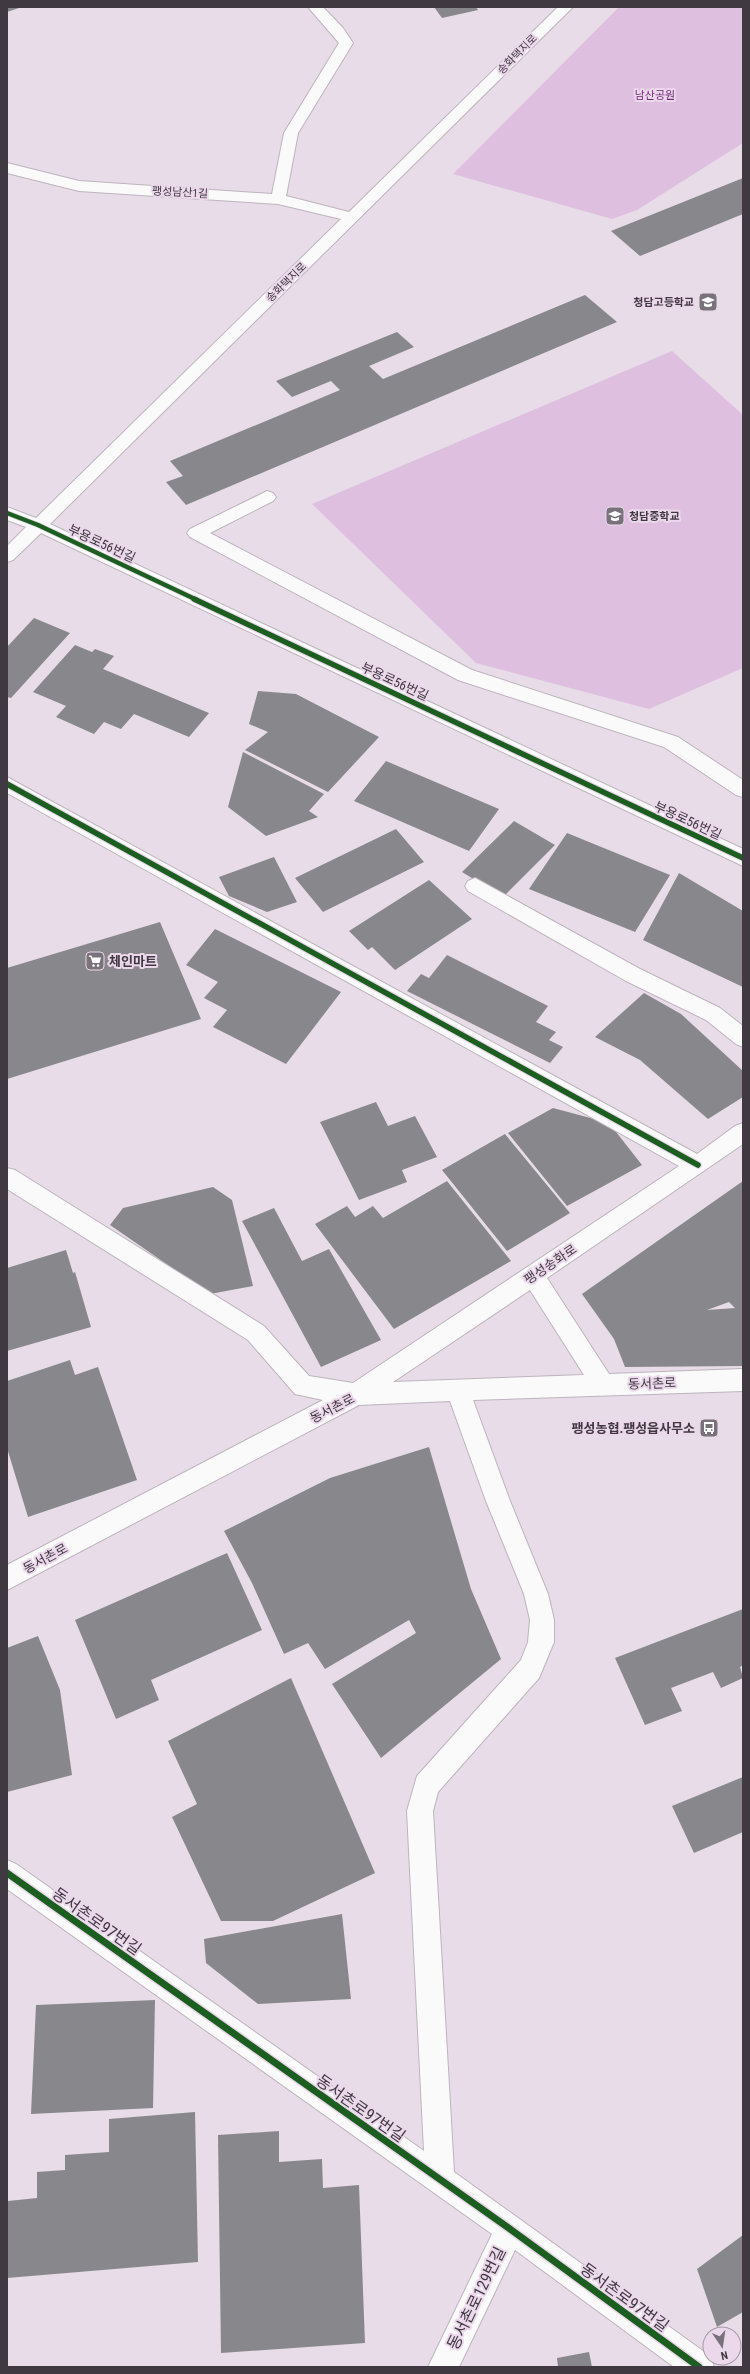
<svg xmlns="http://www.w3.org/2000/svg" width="750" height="2374" font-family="'Roboto Condensed','Noto Sans KR',sans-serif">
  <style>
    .green { fill: #dfbfe0 }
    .building { fill: #88888c; fill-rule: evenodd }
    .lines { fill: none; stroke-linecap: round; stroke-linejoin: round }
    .minor-casing { stroke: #bdb4bd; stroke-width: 2 }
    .minor { fill: #fbfafb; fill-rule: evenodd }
    .cycleway-far2-casing { stroke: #ebd8eb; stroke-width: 6 }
    .cycleway-far1-casing { stroke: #ebd8eb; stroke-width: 8 }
    .cycleway-casing { stroke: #ebd8eb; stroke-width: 10 }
    .cycleway-far2 { stroke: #1b5e20; stroke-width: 4.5 }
    .cycleway-far1 { stroke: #1b5e20; stroke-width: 5.5 }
    .cycleway { stroke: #1b5e20; stroke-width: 7 }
    .labels { text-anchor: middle; stroke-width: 4; stroke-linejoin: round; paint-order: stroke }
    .far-street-label { font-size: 11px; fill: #403941; stroke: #ebd8eb }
    .far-park-label { font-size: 11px; fill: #74297a; stroke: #ebd8eb }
    .far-poi-label { font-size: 11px; font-weight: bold; fill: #403941; stroke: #ebd8eb; text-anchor: end }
    .street-label { font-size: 13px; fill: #403941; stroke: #ebd8eb }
    .poi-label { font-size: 13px; font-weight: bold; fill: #403941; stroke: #ebd8eb; text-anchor: start }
    .near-street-label { font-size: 16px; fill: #403941; stroke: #ebd8eb }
  </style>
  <rect width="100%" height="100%" fill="#e7dce7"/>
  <!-- green -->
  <path class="green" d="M619 7H743V143L637 210 612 219 453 174Z
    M672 351 743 415V668L649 709 476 663 312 504Z"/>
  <!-- building -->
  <path class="building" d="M7 7H22L7 12Z
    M434 7H476L478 10 442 18Z
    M743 178V214L640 256 611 231Z
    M585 295 617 322 186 505 166 482 183 476 170 461 340 390 331 381 292 397 276 381 397 332 414 347 369 366 383 379Z
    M34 618 70 633 11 698 7 697V647Z
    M75 645 92 652 95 649 114 656 103 669 209 713 189 737 134 714 121 729 104 722 94 734 56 717 66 706 33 692Z
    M258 691 296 694 379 737 328 792 245 750 268 732 249 724Z
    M243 752 324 794 309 811 318 817 266 836 228 807Z
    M386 761 499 809 469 851 354 801Z
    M514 821 555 845 503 897 462 872Z
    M396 829 424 862 323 912 295 878Z
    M567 833 670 875 635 932 529 889Z
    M274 857 297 902 267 912 229 896 219 877Z
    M679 873 743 911V987L643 940Z
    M429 880 472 919 395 970 372 947 368 950 349 931Z
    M160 922 201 1019 7 1079V968Z
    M215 929 341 992 286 1064 213 1027 227 1010 204 998 218 982 186 965Z
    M447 955 548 1006 536 1022 556 1032 549 1040 563 1047 550 1063 407 991 421 974 429 978Z
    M644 993 681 1014 743 1071V1097L708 1119 640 1060 595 1037Z
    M376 1102 388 1126 415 1116 437 1157 402 1170 407 1182 359 1200 320 1122Z
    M553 1108 609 1123 642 1165 567 1206 508 1133Z
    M505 1134 570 1213 507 1251 442 1170Z
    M447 1181 511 1261 394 1329 315 1224 347 1206 355 1217 373 1206 383 1218Z
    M743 1181V1366L625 1367 614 1339 582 1294ZM729 1302 735 1308 707 1310Z
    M213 1187 232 1200 253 1286 210 1294 110 1225 123 1208Z
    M274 1208 302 1261 329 1249 381 1340 321 1367 242 1221Z
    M66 1250 73 1273 75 1272 91 1327 7 1351V1268Z
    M70 1360 75 1375 98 1367 137 1480 28 1517 7 1448V1381Z
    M429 1447 471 1589 501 1659 381 1758 332 1684 416 1633 409 1620 325 1669 308 1643 284 1654 252 1583 224 1531 330 1478Z
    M227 1553 262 1630 151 1680 159 1700 116 1719 75 1620Z
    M743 1609V1665L740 1667 743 1678 721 1688 713 1672 671 1688 682 1711 645 1725 615 1658Z
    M38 1636 60 1690 72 1775 7 1792V1648Z
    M291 1678 375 1873 273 1921H221L172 1817 197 1804 168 1741Z
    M743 1777V1832L694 1853 672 1806Z
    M342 1914 351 1999 258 2004 206 1963 204 1939Z
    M155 2000 153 2108 31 2114 36 2005Z
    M195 2112 198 2262 7 2278 8 2201 37 2198V2172L65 2170V2155L109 2152V2119Z
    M279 2131V2162L322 2159 323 2188 359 2185 365 2343 221 2353 218 2135Z
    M743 2235V2312L717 2327 697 2269Z
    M589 2352 592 2367H558L557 2358Z"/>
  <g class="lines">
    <!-- minor casing -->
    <g class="minor-casing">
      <path id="minor" d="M308 7H323L343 28 353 43 298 133 286 196 349 212 558 7H573L50 524 743 849V866L41 533 13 560 7 562V546L26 527 7 520V507L36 518 341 219 278 204 79 191 7 173V163L79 181 272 194 284 133 339 43Z
        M267 491 273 493 276 497 273 501 210 533 472 670 678 737 743 780V797L736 795 664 747 458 680 190 537 187 533 190 529Z
        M7 777 697 1154 735 1126 743 1123V1144L547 1278 609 1374 743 1369V1391L473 1400 510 1501 548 1594 554 1620V1642L539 1678 438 1792 433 1811 454 2172 710 2356 714 2367H674L515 2250 459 2367H428L492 2234 7 1889V1860L16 1864 424 2151 407 1811 417 1776 521 1660 528 1642 530 1620 524 1594 486 1501 450 1401 359 1405 7 1590V1565L323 1400 295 1394 248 1340 7 1189V1168L15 1170 264 1326 309 1376 353 1383 679 1166 7 793ZM530 1290 584 1375 393 1382Z
        M475 878 640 969 720 1008 743 1026V1047L736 1044 706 1020 626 981 468 891 465 886 468 881Z"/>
    </g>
    <!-- minor -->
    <use href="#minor" class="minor"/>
    <!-- cycleway-far2 casing -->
    <g class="cycleway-far2-casing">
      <path id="cycleway-far2" d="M7 513 38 525 197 600"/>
    </g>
    <!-- cycleway-far1 casing -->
    <g class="cycleway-far1-casing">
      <path id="cycleway-far1" d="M194 599 743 858
        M7 784 698 1165"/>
    </g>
    <!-- cycleway casing -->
    <g class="cycleway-casing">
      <path id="cycleway" d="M7 1873 510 2229 699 2367"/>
    </g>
    <!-- cycleway-far2 -->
    <use href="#cycleway-far2" class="cycleway-far2"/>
    <!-- cycleway-far1 -->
    <use href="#cycleway-far1" class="cycleway-far1"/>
    <!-- cycleway -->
    <use href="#cycleway" class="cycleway"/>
  </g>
  <!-- icons -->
  <defs>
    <g id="school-square" transform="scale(1)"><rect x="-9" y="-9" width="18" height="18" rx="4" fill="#7a727b" stroke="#ebd8eb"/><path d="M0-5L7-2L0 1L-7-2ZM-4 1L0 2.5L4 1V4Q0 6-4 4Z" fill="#fff"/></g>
    <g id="supermarket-square" transform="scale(1)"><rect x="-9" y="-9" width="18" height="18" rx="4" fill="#7a727b" stroke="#ebd8eb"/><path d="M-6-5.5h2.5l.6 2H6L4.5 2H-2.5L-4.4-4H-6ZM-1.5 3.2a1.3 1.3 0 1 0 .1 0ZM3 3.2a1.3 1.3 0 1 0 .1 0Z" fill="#fff"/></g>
    <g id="bus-square" transform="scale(1)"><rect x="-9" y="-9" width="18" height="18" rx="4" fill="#7a727b" stroke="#ebd8eb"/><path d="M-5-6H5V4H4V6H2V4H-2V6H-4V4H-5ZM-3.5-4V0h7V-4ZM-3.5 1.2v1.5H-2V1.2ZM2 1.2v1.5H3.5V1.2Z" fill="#fff"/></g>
  </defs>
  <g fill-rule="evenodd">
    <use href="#school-square" x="708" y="302"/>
    <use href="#school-square" x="615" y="516"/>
    <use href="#supermarket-square" x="95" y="961"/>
    <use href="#bus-square" x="709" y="1428"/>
  </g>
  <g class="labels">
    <!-- far-street labels -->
    <g class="far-street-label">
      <text transform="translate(517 54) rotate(-45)" y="4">송화택지로</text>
      <text transform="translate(180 192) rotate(3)" y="4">팽성남산1길</text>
      <text transform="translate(286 282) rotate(-44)" y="4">송화택지로</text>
    </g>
    <!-- far-park labels -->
    <g class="far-park-label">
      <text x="655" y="99">남산공원</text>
    </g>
    <!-- far-poi labels -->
    <g class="far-poi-label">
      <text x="694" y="306">청담고등학교</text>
      <text x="629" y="520" text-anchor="start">청담중학교</text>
    </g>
    <!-- street labels -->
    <g class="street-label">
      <text transform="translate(102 543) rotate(25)" y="5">부용로56번길</text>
      <text transform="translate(395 681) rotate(25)" y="5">부용로56번길</text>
      <text transform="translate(688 820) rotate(25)" y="5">부용로56번길</text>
      <text transform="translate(550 1264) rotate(-34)" y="5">팽성송화로</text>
      <text transform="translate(652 1383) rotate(-2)" y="5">동서촌로</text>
      <text transform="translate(332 1408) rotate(-27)" y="5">동서촌로</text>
      <text transform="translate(45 1558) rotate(-28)" y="5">동서촌로</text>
    </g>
    <!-- poi labels -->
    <g class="poi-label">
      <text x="109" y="966">체인마트</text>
      <text x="695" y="1433" text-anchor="end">팽성농협.팽성읍사무소</text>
    </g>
    <!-- near-street labels -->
    <g class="near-street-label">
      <text transform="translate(97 1921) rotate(35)" y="6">동서촌로97번길</text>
      <text transform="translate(361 2108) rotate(35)" y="6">동서촌로97번길</text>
      <text transform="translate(625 2297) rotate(36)" y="6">동서촌로97번길</text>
      <text transform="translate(476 2298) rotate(-64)" y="6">동서촌로129번길</text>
    </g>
  </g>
  <!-- border -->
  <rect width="750" height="2374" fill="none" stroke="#403941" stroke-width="16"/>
  <!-- north arrow -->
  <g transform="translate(722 2346) rotate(167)"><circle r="19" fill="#ebd8eb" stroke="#a798a7"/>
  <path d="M0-3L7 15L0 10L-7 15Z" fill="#7a727b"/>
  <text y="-6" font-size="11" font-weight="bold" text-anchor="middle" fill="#403941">N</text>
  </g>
</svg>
